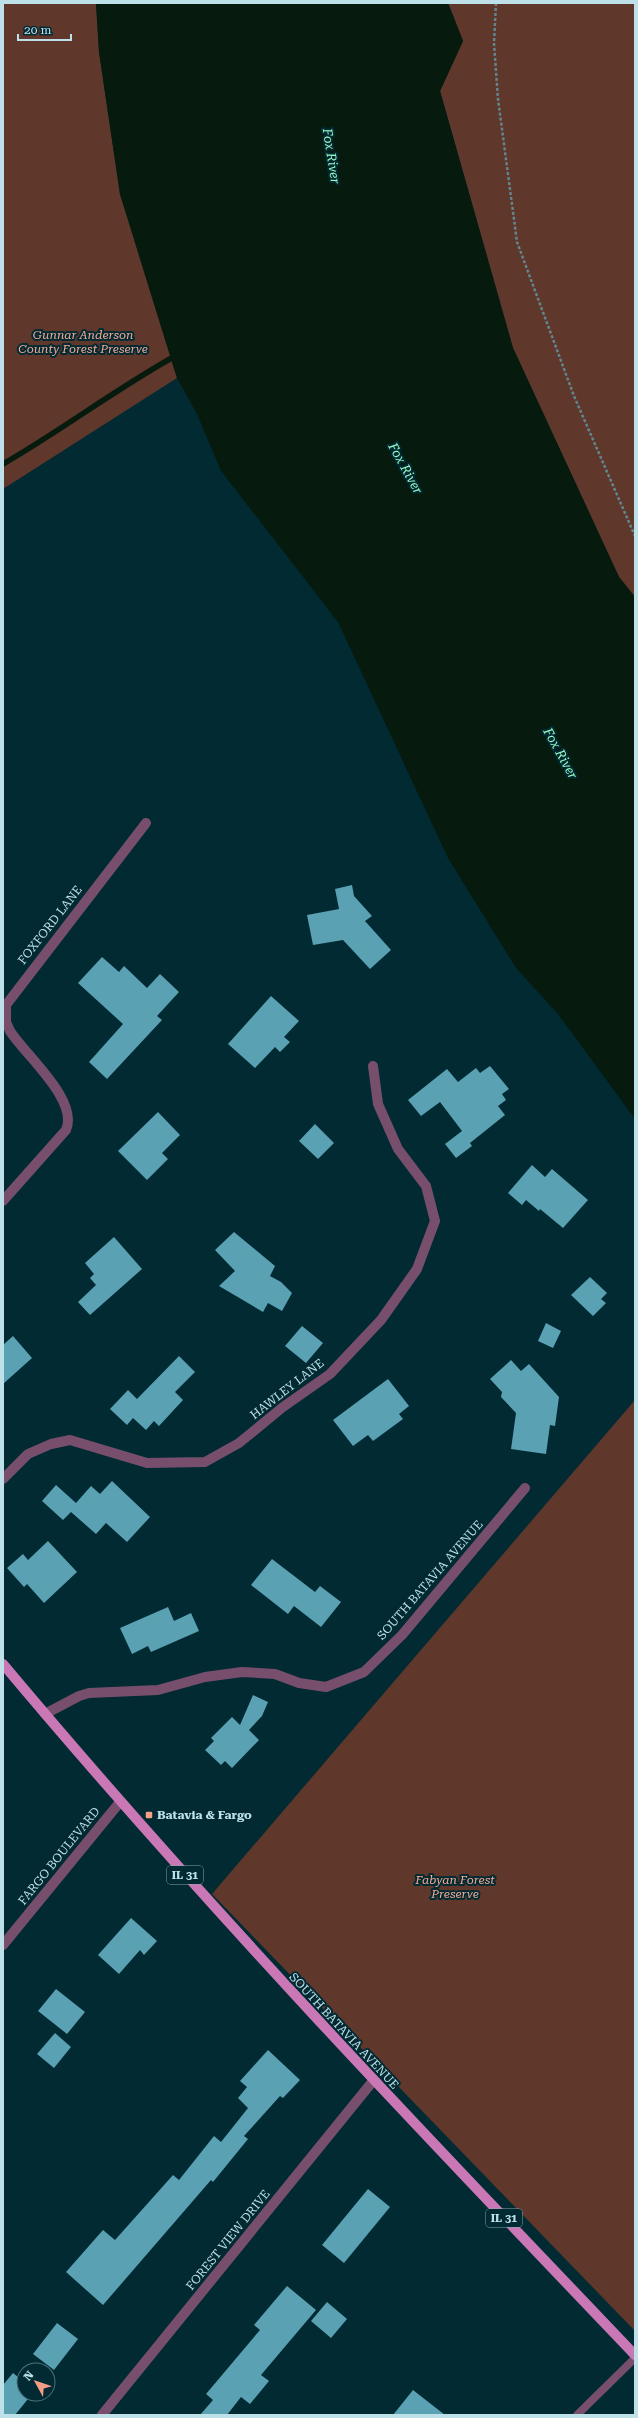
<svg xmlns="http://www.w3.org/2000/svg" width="638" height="2418" font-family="'Roboto Serif',serif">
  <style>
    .green { fill: #5f372b }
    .water { fill: #061a0e }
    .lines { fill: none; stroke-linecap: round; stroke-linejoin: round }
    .stream { stroke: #061a0e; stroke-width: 5.5 }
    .building { fill: #5aa1b3 }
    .path { stroke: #61868f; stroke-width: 2.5; stroke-dasharray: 3 2; stroke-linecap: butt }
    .service { stroke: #774f6d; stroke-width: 8 }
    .minor { stroke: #774f6d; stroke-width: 10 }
    .primary { stroke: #c977b5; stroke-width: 10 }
    .poi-dot { fill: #f49e86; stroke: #012a33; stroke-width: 1.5 }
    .labels { text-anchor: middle; stroke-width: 4; stroke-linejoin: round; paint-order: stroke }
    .shield { fill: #012a33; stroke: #85a9b2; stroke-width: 1 }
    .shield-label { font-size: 11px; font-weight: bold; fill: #bee0e9 }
    .park-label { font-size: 12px; font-style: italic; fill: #f6a994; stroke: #012a33 }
    .street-label { font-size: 12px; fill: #bee0e9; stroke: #012a33 }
    .poi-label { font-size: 12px; font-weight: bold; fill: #bee0e9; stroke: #012a33; text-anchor: start }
    .water-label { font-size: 13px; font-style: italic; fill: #9bfac1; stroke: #012a33 }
  </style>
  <rect width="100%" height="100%" fill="#012a33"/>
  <!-- green -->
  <path class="green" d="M3 3H96L99 52 120 194 177 378 3 489Z
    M448 3H635V597L619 577 513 348 440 91 463 41Z
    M635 1400V2331L212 1894Z"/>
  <!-- water -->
  <path class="water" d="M96 3H448L463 41 440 91 513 348 619 577 635 597V1119L558 1014 516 968 448 858 338 622 221 471 197 414 177 378 120 194 99 52Z"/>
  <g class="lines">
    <!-- stream -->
    <path class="stream" d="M3 464C62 430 117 388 177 355"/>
  </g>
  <!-- building -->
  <path class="building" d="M352 885 354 896 372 916 365 921 391 950 370 969 343 940 313 945 307 915 339 909 335 889Z
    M102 957 119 972 124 966 147 988 160 974 179 992 157 1016 162 1020 107 1079 89 1062 123 1024 78 983Z
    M271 996 299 1021 284 1037 290 1042 280 1052 275 1047 255 1068 228 1044Z
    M490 1066 509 1089 502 1094 506 1100 498 1106 505 1115 470 1143 472 1146 456 1158 445 1144 462 1131 440 1102 421 1116 408 1100 447 1069 458 1082 476 1068 480 1073Z
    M158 1112 180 1135 162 1153 168 1159 147 1180 118 1151Z
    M315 1124 334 1143 318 1159 299 1141Z
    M532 1165 545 1177 552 1169 588 1200 563 1228 540 1209 539 1211 526 1200 522 1205 508 1193Z
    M234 1232 275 1266 270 1276 281 1282 292 1293 282 1311 268 1303 263 1312 219 1286 235 1271 215 1250Z
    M114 1237 142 1269 90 1315 78 1302 96 1285 90 1278 94 1274 85 1263Z
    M590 1277 607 1293 601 1299 606 1303 593 1316 571 1295Z
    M546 1323 561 1331 553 1348 538 1341Z
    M302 1326 323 1343 306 1363 285 1346Z
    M13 1336 32 1358 3 1384V1345Z
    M179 1356 195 1372 175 1392 183 1400 159 1426 154 1421 146 1430 133 1418 127 1425 110 1409 128 1390 137 1399Z
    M511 1360 521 1371 529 1364 559 1397 555 1426 550 1425 546 1454 511 1449 516 1413 501 1397 502 1392 490 1379Z
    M388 1379 409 1406 399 1414 403 1419 373 1441 368 1435 353 1446 333 1420Z
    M112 1481 150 1517 127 1542 106 1523 96 1534 71 1512 63 1520 42 1501 56 1485 76 1503 91 1486 100 1494Z
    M48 1541 77 1572 44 1603 27 1584 24 1587 7 1568 23 1554 28 1560Z
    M272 1559 315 1592 320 1586 341 1602 321 1627 294 1606 288 1614 251 1585Z
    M168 1607 174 1621 191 1613 199 1631 151 1652 148 1646 132 1654 120 1628Z
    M253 1695 268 1702 262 1716 249 1730 259 1740 232 1768 225 1761 221 1765 205 1750 214 1741 211 1738 232 1717 240 1725Z
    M131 1918 157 1941 144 1955 140 1950 119 1974 98 1955Z
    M56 1989 85 2012 67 2034 38 2011Z
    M55 2033 71 2047 54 2068 37 2054Z
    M268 2050 300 2080 283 2098 280 2096 244 2136 248 2139 213 2182 211 2180 103 2305 66 2272 103 2230 115 2240 173 2175 179 2180 214 2136 221 2142 248 2108 238 2098 247 2087 240 2081Z
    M368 2189 390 2207 344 2263 322 2245Z
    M287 2286 316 2310 261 2375 269 2381 250 2404 241 2397 227 2415H200L213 2400 206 2394 260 2330 254 2325Z
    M327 2302 347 2319 331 2338 311 2321Z
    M57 2323 78 2339 54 2370 33 2354Z
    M13 2373 24 2382V2394H32L15 2415H3V2385Z
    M413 2390 445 2415H393Z"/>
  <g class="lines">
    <!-- path -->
    <path class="path" d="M496 3 494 43 498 99 517 242 574 396 635 536"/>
    <!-- service -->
    <path class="service" d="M577 2415 635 2358"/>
    <!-- minor -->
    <path class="minor" d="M3 1201 66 1130C79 1100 26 1056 10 1031L6 1022V1005L146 823
      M3 1479 28 1454 51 1444 70 1440 147 1463 205 1462 239 1443 283 1407 330 1374 381 1320 417 1269 435 1221 426 1186 398 1149 378 1104 373 1066
      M45 1714 79 1696 89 1693 158 1690 205 1677 242 1672 275 1674 299 1683 326 1687 364 1672 402 1635 525 1488
      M3 1945 120 1802
      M102 2415 373 2081"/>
    <!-- primary -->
    <path class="primary" d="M3 1664C204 1904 419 2129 635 2355"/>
  </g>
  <!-- markers -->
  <rect class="poi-dot" x="145" y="1811" width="8" height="8" rx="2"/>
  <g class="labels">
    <!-- shield labels -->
    <g class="shield">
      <rect x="167" y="1866" width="36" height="18" rx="3"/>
      <rect x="486" y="2209" width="36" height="18" rx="3"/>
    </g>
    <g class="shield-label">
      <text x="185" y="1879">IL 31</text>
      <text x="504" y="2222">IL 31</text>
    </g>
    <!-- park labels -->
    <g class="park-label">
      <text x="83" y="339">Gunnar Anderson<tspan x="83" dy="14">County Forest Preserve</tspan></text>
      <text x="455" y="1884">Fabyan Forest<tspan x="455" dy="14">Preserve</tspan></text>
    </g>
    <!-- street labels -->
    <g class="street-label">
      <text transform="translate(50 925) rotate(-52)" y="4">FOXFORD LANE</text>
      <text transform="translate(287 1389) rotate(-38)" y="4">HAWLEY LANE</text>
      <text transform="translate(430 1580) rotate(-49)" y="4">SOUTH BATAVIA AVENUE</text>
      <text transform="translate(59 1856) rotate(-51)" y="4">FARGO BOULEVARD</text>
      <text transform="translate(344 2031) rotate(47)" y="4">SOUTH BATAVIA AVENUE</text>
      <text transform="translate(228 2240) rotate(-51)" y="4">FOREST VIEW DRIVE</text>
    </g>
    <!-- poi labels -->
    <g class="poi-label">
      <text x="157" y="1819">Batavia &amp; Fargo</text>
    </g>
    <!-- water labels -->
    <g class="water-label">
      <text transform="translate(332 156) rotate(81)" y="5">Fox River</text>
      <text transform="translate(406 468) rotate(61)" y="5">Fox River</text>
      <text transform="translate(561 753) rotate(61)" y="5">Fox River</text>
    </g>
  </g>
  <!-- border -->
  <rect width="638" height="2418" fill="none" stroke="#bee0e9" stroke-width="8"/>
  <!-- north arrow -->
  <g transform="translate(36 2382) rotate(310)"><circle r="19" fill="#012a33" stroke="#4d737c"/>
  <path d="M0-3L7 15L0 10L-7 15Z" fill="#f49e86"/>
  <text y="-6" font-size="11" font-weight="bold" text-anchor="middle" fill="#bee0e9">N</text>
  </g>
  <!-- scale -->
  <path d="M18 34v6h53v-6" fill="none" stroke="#bee0e9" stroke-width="2"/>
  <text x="24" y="34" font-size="12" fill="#bee0e9" stroke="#012a33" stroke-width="3" paint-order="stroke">20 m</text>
</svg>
